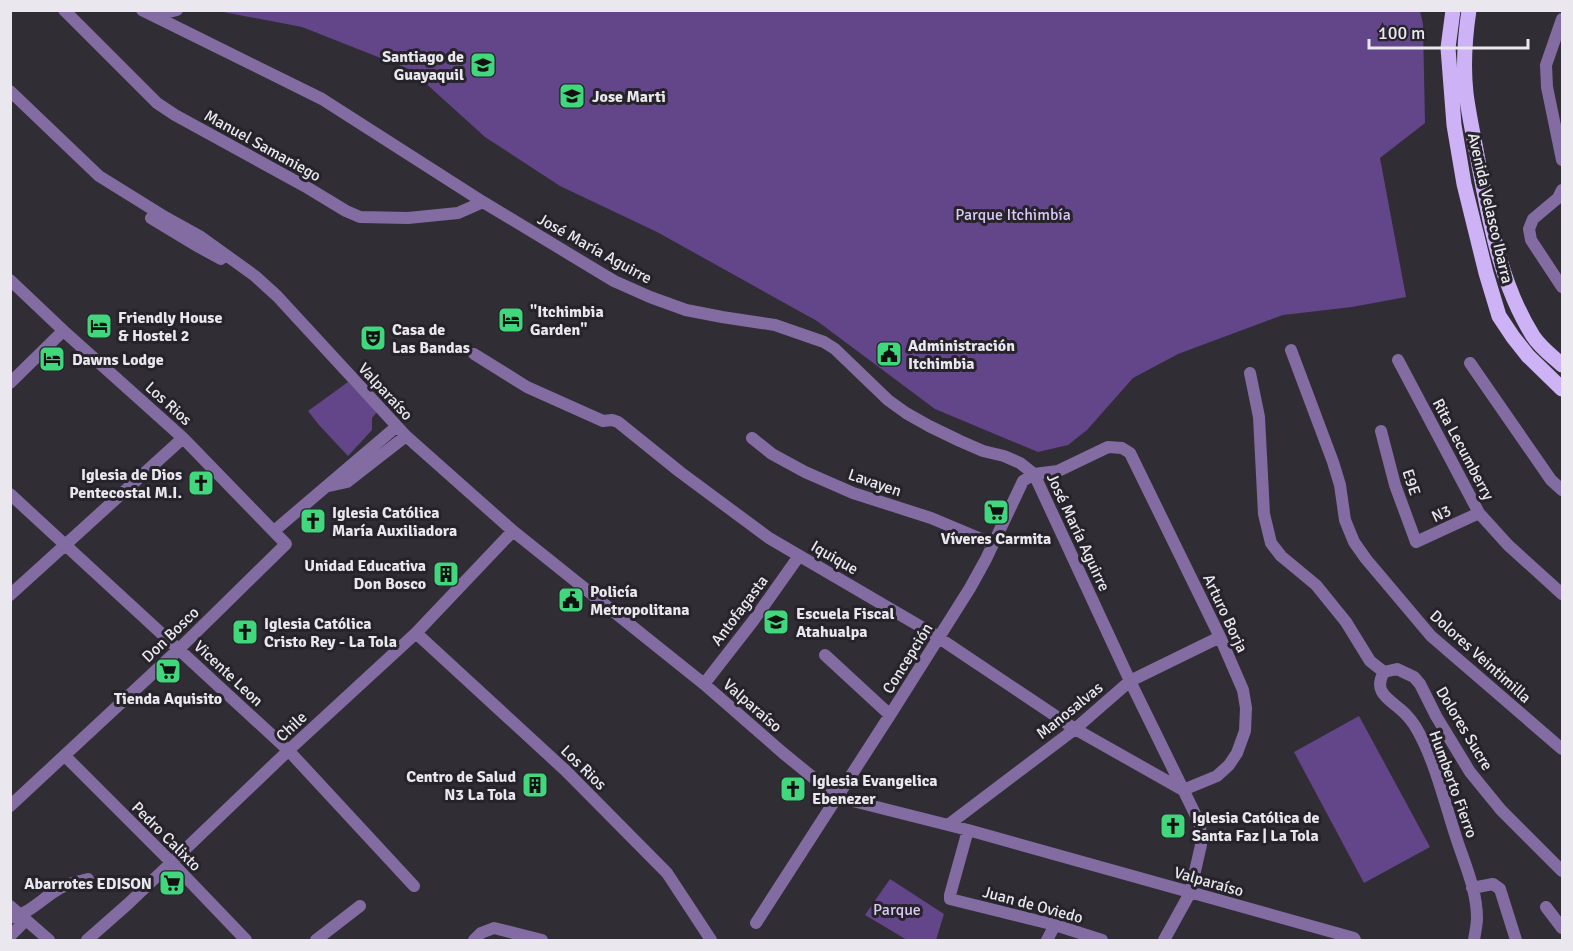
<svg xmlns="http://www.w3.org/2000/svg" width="1573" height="951" font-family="Signika,sans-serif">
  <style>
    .green { fill: #63458a }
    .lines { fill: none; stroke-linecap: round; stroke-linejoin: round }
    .street { stroke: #826ca1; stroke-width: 12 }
    .primary { stroke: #cdb3f5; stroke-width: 15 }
    .labels { text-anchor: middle; stroke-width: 6; stroke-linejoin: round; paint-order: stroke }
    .poi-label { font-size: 16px; font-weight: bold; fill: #eae8ee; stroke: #26232b; text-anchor: start }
    .street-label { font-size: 16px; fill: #eae8ee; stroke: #26232b }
    .park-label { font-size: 16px; fill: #dacaf5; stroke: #26232b }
  </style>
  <rect width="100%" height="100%" fill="#302d35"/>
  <!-- green -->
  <path class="green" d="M218 11H1420L1423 24 1425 123 1380 158 1406 297 1352 307 1283 315 1178 354 1133 378 1087 430 1068 445 1038 452 935 409 817 321 657 232 560 186 485 137 411 70 302 27Z
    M348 382 377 412 372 418V430L348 456 319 425 308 411Z
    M1359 716 1430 847 1364 883 1294 752Z
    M890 879 944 914 936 940H907L865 915Z"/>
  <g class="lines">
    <!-- street -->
    <path class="street" d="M64 10 157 103 175 115 308 188 346 211 360 217 408 218 458 213 483 202
      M142 10 322 99 483 202 614 281 650 297 686 310 722 317 775 325 824 342 835 349 888 400 906 413 929 426 960 441 983 451 1004 456 1020 463 1034 474 1130 681 1200 824 1201 845 1190 893 1164 940
      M157 10 165 13 177 10
      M1562 19 1546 65 1547 87 1562 160
      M10 91 99 176 165 217 201 237 255 276 277 296 406 436 513 531 704 684 783 753 837 797 968 830 1354 938 1355 940
      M1562 190 1558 198 1533 219 1529 229 1531 240 1562 287
      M151 218 199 247 221 259
      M10 280 67 334 183 438 286 544 179 649 10 806
      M1291 350 1333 462 1340 485 1345 520 1354 542 1366 559 1431 636 1562 749
      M474 354 527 387 603 421 612 420 618 422 680 472 769 538 935 635 939 638 1075 729 1183 790 1217 776 1229 765 1237 753 1245 731 1246 708 1243 690 1220 637 1130 453 1122 448 1108 447 1058 471 1034 474 1023 481 986 559 970 588 890 715 756 923
      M1398 360 1479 513 1508 545 1562 594
      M1470 363 1551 480 1562 490
      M1250 373 1259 417 1264 514 1271 543 1281 556 1316 585 1346 622 1370 661 1384 672
      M10 383 63 331
      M1381 431 1395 485 1416 542 1479 513
      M752 438 772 454 805 472 853 493 931 518 993 544
      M329 486 347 482 406 436
      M10 494 288 750 414 886
      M274 531 396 427
      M10 595 183 438
      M416 633 566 771 667 873 711 940
      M825 655 890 715
      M1384 672C1373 691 1387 698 1400 709 1405 713 1411 720 1415 726 1433 755 1444 800 1455 834 1463 860 1477 889 1477 918 1477 925 1475 933 1474 940
      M1384 672 1397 669 1414 677 1420 684 1436 716 1470 772 1501 810 1562 871
      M704 684 753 621 799 556
      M65 756 177 868 246 940
      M948 825 1075 729 1130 681 1220 637
      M968 830 950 895V899L1055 925 1102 940
      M1472 888 1493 884 1500 889 1516 940
      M10 906 49 940
      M1546 907 1562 928
      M10 918C27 914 38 903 52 893 63 885 75 882 88 879
      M10 936 22 924 21 915
      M87 940 129 903 291 748 416 633 513 531
      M316 940 360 906
      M474 940 481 933 494 928 542 940
      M1047 940 1055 925"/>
    <!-- primary -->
    <path class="primary" d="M1453 10 1448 48 1454 125 1464 184 1486 273 1499 316 1513 337 1528 356 1562 389
      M1469 10C1465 37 1463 67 1466 93 1469 117 1475 142 1479 166 1490 224 1501 285 1533 336 1540 347 1552 356 1562 365"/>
  </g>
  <!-- icons -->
  <defs>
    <g id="school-square" transform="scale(1.35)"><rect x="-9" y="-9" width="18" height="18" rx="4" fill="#41d77c" stroke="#26232b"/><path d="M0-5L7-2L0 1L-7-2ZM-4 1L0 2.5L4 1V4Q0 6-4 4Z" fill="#111"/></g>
    <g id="hotel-square" transform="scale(1.35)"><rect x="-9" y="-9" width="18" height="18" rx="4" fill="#41d77c" stroke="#26232b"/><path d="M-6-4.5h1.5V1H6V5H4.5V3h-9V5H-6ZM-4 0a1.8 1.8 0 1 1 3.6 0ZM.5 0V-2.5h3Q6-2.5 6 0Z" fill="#111"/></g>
    <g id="theatre-square" transform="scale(1.35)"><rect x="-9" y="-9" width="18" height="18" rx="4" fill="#41d77c" stroke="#26232b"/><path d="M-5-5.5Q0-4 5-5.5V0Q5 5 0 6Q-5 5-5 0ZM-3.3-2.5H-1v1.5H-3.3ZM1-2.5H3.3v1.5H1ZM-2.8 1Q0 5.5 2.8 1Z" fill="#111"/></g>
    <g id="civic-square" transform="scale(1.35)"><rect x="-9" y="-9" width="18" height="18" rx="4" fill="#41d77c" stroke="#26232b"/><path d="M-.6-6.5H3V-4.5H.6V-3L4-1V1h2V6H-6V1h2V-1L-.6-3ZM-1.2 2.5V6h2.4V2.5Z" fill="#111"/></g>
    <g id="church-square" transform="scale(1.35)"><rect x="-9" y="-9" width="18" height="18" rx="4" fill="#41d77c" stroke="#26232b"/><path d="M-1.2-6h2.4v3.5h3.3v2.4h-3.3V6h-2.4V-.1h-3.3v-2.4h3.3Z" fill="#111"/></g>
    <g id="supermarket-square" transform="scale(1.35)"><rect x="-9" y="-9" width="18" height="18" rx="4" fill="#41d77c" stroke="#26232b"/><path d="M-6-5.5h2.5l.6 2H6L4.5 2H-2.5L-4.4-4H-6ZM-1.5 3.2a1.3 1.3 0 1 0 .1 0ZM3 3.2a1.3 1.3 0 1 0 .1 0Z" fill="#111"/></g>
    <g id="building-square" transform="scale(1.35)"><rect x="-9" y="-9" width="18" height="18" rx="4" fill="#41d77c" stroke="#26232b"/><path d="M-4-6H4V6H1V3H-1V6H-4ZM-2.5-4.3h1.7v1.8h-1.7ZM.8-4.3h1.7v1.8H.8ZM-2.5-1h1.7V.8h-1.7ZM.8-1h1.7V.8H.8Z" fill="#111"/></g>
  </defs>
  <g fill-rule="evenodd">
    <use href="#school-square" x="483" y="65"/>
    <use href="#school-square" x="572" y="96"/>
    <use href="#hotel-square" x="511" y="320"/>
    <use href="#hotel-square" x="99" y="326"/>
    <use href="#theatre-square" x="373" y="338"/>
    <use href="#civic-square" x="889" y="354"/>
    <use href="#hotel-square" x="52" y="359"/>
    <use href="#church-square" x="201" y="483"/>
    <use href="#supermarket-square" x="996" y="512"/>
    <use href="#church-square" x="313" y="521"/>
    <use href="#building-square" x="446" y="574"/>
    <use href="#civic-square" x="571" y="600"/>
    <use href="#school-square" x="776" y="622"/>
    <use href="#church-square" x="245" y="632"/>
    <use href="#supermarket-square" x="168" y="671"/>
    <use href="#building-square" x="535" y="785"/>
    <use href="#church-square" x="793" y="789"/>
    <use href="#church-square" x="1173" y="826"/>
    <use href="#supermarket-square" x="172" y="883"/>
  </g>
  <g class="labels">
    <!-- poi labels -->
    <g class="poi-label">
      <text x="464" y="62" text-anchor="end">Santiago de<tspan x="464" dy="18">Guayaquil</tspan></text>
      <text x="592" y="102">Jose Marti</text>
      <text x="530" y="317">"Itchimbia<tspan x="530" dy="18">Garden"</tspan></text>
      <text x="118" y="323">Friendly House<tspan x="118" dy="18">&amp; Hostel 2</tspan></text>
      <text x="392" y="335">Casa de<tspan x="392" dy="18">Las Bandas</tspan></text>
      <text x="908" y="351">Administración<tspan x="908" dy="18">Itchimbia</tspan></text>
      <text x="72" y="365">Dawns Lodge</text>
      <text x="182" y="480" text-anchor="end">Iglesia de Dios<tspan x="182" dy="18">Pentecostal M.I.</tspan></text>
      <text x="332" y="518">Iglesia Católica<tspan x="332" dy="18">María Auxiliadora</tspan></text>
      <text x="996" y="544" text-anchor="middle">Víveres Carmita</text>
      <text x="426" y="571" text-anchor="end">Unidad Educativa<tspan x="426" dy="18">Don Bosco</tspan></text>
      <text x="590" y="597">Policía<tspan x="590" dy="18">Metropolitana</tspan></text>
      <text x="796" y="619">Escuela Fiscal<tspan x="796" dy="18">Atahualpa</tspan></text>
      <text x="264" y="629">Iglesia Católica<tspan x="264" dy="18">Cristo Rey - La Tola</tspan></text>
      <text x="168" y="704" text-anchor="middle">Tienda Aquisito</text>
      <text x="516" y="782" text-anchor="end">Centro de Salud<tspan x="516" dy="18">N3 La Tola</tspan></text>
      <text x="812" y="786">Iglesia Evangelica<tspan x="812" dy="18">Ebenezer</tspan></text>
      <text x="1192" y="823">Iglesia Católica de<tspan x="1192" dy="18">Santa Faz | La Tola</tspan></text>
      <text x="152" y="889" text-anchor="end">Abarrotes EDISON</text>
    </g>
    <!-- street labels -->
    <g class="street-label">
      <text transform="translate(263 145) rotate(29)" y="6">Manuel Samaniego</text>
      <text transform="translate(1491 208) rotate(77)" y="6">Avenida Velasco Ibarra</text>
      <text transform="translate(595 248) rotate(29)" y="6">José María Aguirre</text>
      <text transform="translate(386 391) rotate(47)" y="6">Valparaíso</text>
      <text transform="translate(169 403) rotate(42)" y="6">Los Rios</text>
      <text transform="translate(1464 449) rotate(62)" y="6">Rita Lecumberry</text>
      <text transform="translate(875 482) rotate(19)" y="6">Lavayen</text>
      <text transform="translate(1412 482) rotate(72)" y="6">E9E</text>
      <text transform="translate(1441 513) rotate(-25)" y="6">N3</text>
      <text transform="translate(1079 532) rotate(65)" y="6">José María Aguirre</text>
      <text transform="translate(835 557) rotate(30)" y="6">Iquique</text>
      <text transform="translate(739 610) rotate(-53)" y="6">Antofagasta</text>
      <text transform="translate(1226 613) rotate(65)" y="6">Arturo Borja</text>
      <text transform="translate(170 634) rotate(-44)" y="6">Don Bosco</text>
      <text transform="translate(1481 656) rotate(42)" y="6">Dolores Veintimilla</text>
      <text transform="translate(907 658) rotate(-58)" y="6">Concepción</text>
      <text transform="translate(229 673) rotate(43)" y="6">Vicente Leon</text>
      <text transform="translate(753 705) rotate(41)" y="6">Valparaíso</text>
      <text transform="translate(1069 710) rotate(-39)" y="6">Manosalvas</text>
      <text transform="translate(291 726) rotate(-43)" y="6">Chile</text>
      <text transform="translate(1465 728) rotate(59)" y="6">Dolores Sucre</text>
      <text transform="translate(584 767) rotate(44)" y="6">Los Rios</text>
      <text transform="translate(1454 784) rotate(70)" y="6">Humberto Fierro</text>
      <text transform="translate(167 836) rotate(45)" y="6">Pedro Calixto</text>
      <text transform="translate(1209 881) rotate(16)" y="6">Valparaíso</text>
      <text transform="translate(1033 904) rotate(15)" y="6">Juan de Oviedo</text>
    </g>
    <!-- park labels -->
    <g class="park-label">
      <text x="1013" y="220">Parque Itchimbía</text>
      <text x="897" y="915">Parque</text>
    </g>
  </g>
  <!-- border -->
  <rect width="1573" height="951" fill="none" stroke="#eae8ee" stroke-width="24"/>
  <!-- scale -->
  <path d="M1369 39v9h159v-9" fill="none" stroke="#eae8ee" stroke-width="3"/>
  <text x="1378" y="39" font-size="18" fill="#eae8ee" stroke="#26232b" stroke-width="4.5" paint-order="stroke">100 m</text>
</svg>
